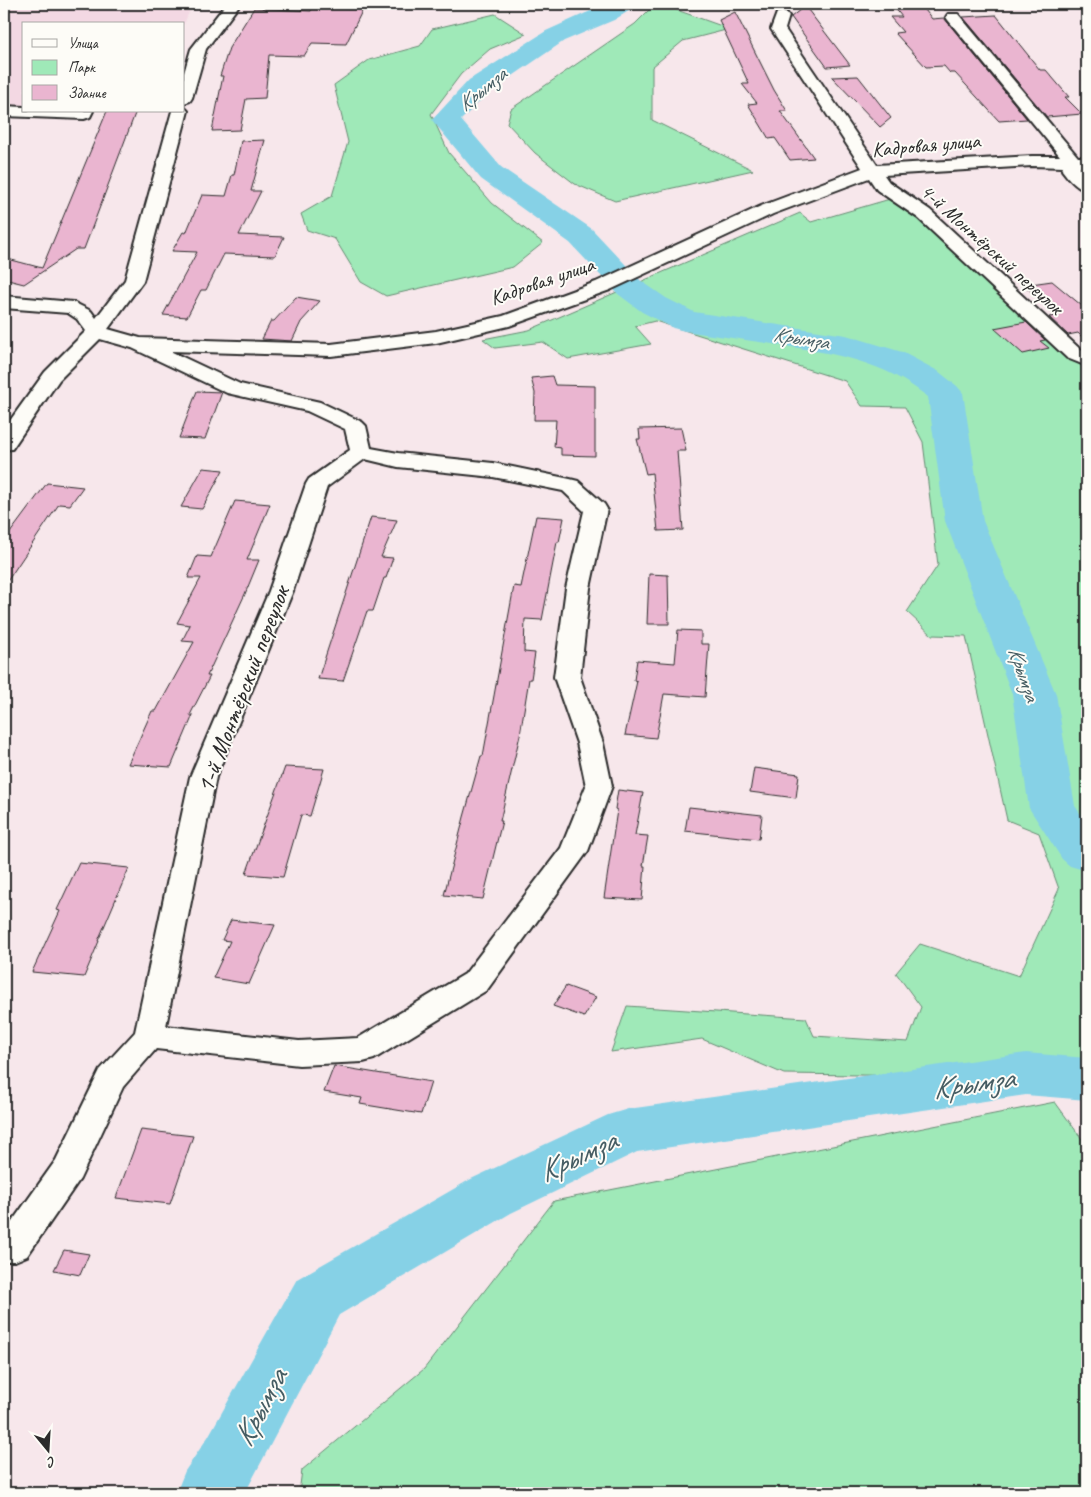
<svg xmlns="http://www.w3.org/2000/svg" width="1091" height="1497" font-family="Caveat,sans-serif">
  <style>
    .built { fill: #f3d8e3 }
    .green { fill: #9fe9b8; stroke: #658a72 }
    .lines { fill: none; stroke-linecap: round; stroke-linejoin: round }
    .river { fill: #86d1e6; fill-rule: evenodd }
    .building { fill: #eab5d0; stroke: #2b2b2b }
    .minor-casing { stroke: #2b2b2b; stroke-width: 4 }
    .minor { fill: #fdfcf7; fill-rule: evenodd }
    .labels { text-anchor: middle; stroke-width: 4; stroke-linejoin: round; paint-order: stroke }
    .far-water-label { font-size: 21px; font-style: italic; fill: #465d63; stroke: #fdfcf7 }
    .far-street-label { font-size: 21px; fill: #2b2b2b; stroke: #fdfcf7 }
    .street-label { font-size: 25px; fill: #2b2b2b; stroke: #fdfcf7 }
    .near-water-label { font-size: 31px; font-style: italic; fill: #465d63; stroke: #fdfcf7 }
  </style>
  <rect width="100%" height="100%" fill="#f7e7eb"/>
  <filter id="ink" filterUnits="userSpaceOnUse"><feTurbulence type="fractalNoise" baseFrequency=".02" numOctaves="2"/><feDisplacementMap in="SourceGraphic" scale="10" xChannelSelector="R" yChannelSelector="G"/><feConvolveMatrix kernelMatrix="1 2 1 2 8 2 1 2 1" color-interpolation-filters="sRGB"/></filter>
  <g filter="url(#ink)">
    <!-- built -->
    <path class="built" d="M4 4H26L190 10 184 24H24V109L4 108Z"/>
    <!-- green -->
    <path class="green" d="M655 4H660L730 29 683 41 652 67V120L753 170 615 201 575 184 535 153 507 123 511 109 635 24Z
      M495 14 526 34 490 49 461 74 431 114 449 153 492 203 543 243 513 267 386 296 361 282 335 239 307 230 301 214 332 196 348 142 334 85 369 60 420 46 432 29Z
      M890 199 915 216 1064 356 1087 369V1078L784 1074 702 1039 611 1052 627 1006 806 1018 814 1036 908 1042 921 1007 896 973 920 944 1019 976 1059 889 1039 833 1007 820 966 636 932 635 907 612 938 565 923 442 905 407 862 406 845 381 655 321 635 326 651 344 568 359 543 342 495 348 483 339 529 330 800 213 811 222Z
      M1055 1102 1087 1146V1493H299L302 1470 424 1369 554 1201Z"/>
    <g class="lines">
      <!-- river -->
      <path class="river" d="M606 4H635L632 9 614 20 564 41 489 92 461 120 501 167 592 229 640 280 666 298 694 312 846 335 902 352 938 371 957 386 963 393 983 521 1056 694 1075 806 1087 823V871L1070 866 1062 859 1029 808 1012 694 945 521 928 397C881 360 836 354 779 345 748 340 716 336 685 331L673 328 642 312 618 294 570 243 481 179 432 120 469 80 546 31Z
        M1026 1053 1087 1058V1100L1026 1095 637 1152 511 1213 339 1315 245 1493H176L185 1471 208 1437 297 1279 471 1179 608 1115 628 1109Z"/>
    </g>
    <!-- building -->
    <path class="building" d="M805 6 850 65 827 67 791 17Z
      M922 6 932 19 944 18 1027 119 999 121 955 73H950L944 66 926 67 895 33 903 32 890 17H902L895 8Z
      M254 8 311 11 312 8 363 9 346 44 312 43 304 56 269 55 265 98 246 99 240 130 212 131 223 76H220L229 48Z
      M735 12 774 90 787 111H780L814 158 790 160 775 138 769 139 748 104 757 103 742 84H749L719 20Z
      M996 15 1040 70H1046L1069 97H1065L1082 114 1047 117 963 17Z
      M858 76 891 118 880 127 832 77Z
      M107 111H136L84 249H76L24 284 4 279V258L42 268Z
      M265 140 251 191H261L239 235 284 237 275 256 224 254 206 290H201L187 317 163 315 197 252 172 251 183 232 186 233 202 195 226 196 232 175H234L241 141Z
      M1052 281 1087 310V342L1078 333 1068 335 1049 317 1058 316 1024 285Z
      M296 297 320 301 301 322 292 341 262 339 271 321H274Z
      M1026 322 1045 340 1040 341 1049 348 1023 354 994 328Z
      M552 376 555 385 595 386V456L561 455V448L554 447 556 420H534L535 393 531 378Z
      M197 391 222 392 205 439 179 438Z
      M681 428 686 451H677L683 530 658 531 652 473 646 474 637 439H640L639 429Z
      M203 468 223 470 202 509 181 507Z
      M47 483 83 487 70 505 59 504 4 586V541Z
      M235 501 270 504 247 560H259L245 594 207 676H210L190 715H193L171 767 128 764 152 711H156L194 642 182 641 190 625 177 623 201 578H188L197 556 211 557Z
      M536 516 564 518 559 542H557L542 620 525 619 524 652 535 653 531 679H529L520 735 500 821H502L483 899 444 895 464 817 481 756H483L514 586 521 587Z
      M371 517 397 520 381 557 393 558 386 578H384L373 611H367L343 681 318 679Z
      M649 574 668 575 669 624H647Z
      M678 630 701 631V644H709L705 697 664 694 656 738 625 735 637 681 634 680 637 660 675 663Z
      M285 767 324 769 310 816 301 815 283 877 246 874Z
      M754 768 799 774 796 798 750 792Z
      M618 790 643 793 635 835 648 836 643 866H645L642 900 604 898 617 810 615 809Z
      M689 807 762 815 759 839 685 831Z
      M79 863 129 868 98 941H99L84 977 32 972 60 911 57 910Z
      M231 920 275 925 249 984 213 978 230 941 222 940Z
      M566 986 596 997 584 1017 553 1006Z
      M334 1066 431 1082 421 1114 360 1104 362 1098 324 1092Z
      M141 1130 193 1136 170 1204 116 1198Z
      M64 1250 89 1254 80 1275 54 1270Z"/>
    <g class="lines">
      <!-- minor casing -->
      <g class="minor-casing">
        <path id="minor" d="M226 4H240L206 49 192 98 190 101 184 103V73L191 49Z
          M782 12 787 13 789 16 785 29 793 41 877 165 1032 156H1060L948 20 946 17 948 14H958L1078 157H1087V167H1080V169L1087 176V191C1077 189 1068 178 1062 170L1063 167 1032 166 884 175 889 182 930 210 1081 350 1087 353V366L1067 358 918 218 877 190 869 178 773 214 610 290 509 326 436 343 331 356 170 351 240 384 320 402 362 422 366 426 371 448 398 453 493 463 570 479 578 481 604 504 607 509 590 588 580 677 603 743 612 786 588 851 487 990 374 1059 363 1062 299 1065 156 1049 123 1087 80 1179 27 1256 15 1261H4V1233L56 1160 100 1070 135 1032 190 777 269 591 306 484 309 479 350 450 345 429 307 411 227 393 132 348 100 339 59 380 12 449 4 450V429L45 372 86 331 77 319 68 313 4 308V296L73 302 91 311 96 318 125 280 172 111H184V107L188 111 143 281 108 329 140 338 331 344 436 331 503 316 596 282 761 206 862 168 771 29 777 13ZM365 459 398 467 493 477 563 491 584 511 566 588 554 677 577 743 586 786 561 848 465 974 358 1038 299 1041 166 1026 216 777 293 591 327 487Z
          M4 106 24 107V111H93L90 117 84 119 4 116Z"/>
      </g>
      <!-- minor -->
      <use href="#minor" class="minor"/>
    </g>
  </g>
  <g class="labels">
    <!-- far-water labels -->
    <g class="far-water-label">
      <text transform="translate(482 89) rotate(-39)" y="7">Крымза</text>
      <text transform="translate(801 338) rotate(9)" y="7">Крымза</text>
      <text transform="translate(1024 674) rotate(71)" y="7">Крымза</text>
    </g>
    <!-- far-street labels -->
    <g class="far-street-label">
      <text transform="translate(926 145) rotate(-5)" y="7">Кадровая улица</text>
      <text transform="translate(992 249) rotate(42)" y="7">4-й Монтёрский переулок</text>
      <text transform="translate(542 281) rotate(-19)" y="7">Кадровая улица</text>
    </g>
    <!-- street labels -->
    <g class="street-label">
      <text transform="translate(242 689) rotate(-69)" y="9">1-й Монтёрский переулок</text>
    </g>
    <!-- near-water labels -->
    <g class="near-water-label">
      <text transform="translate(973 1082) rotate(-8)" y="11">Крымза</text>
      <text transform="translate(577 1155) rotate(-25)" y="11">Крымза</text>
      <text transform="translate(259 1407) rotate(-62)" y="11">Крымза</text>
    </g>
  </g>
  <!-- margin -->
  <rect width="1091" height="1497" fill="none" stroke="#fdfcf7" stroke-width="20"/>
  <rect x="10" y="10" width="1071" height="1477" fill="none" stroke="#2b2b2b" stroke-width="2" filter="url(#ink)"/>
  <!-- legend -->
  <rect x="22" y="22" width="162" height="90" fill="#fdfcf7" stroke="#a9a8a5"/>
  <rect x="32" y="39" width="25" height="8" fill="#fdfcf7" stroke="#a9a8a5"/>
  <text x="68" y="48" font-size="15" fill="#2b2b2b">Улица</text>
  <rect x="32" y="60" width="25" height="15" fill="#9fe9b8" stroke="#a9a8a5"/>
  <text x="68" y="72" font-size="15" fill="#2b2b2b">Парк</text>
  <rect x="32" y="85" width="25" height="15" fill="#eab5d0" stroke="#a9a8a5"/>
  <text x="68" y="98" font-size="15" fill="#2b2b2b">Здание</text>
  <!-- north arrow -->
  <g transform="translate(48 1450) rotate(162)" stroke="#fdfcf7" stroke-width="4" paint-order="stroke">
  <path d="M0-4L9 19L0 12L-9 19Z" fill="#2b2b2b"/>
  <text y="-8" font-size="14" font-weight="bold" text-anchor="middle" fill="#2b2b2b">С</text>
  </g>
</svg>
